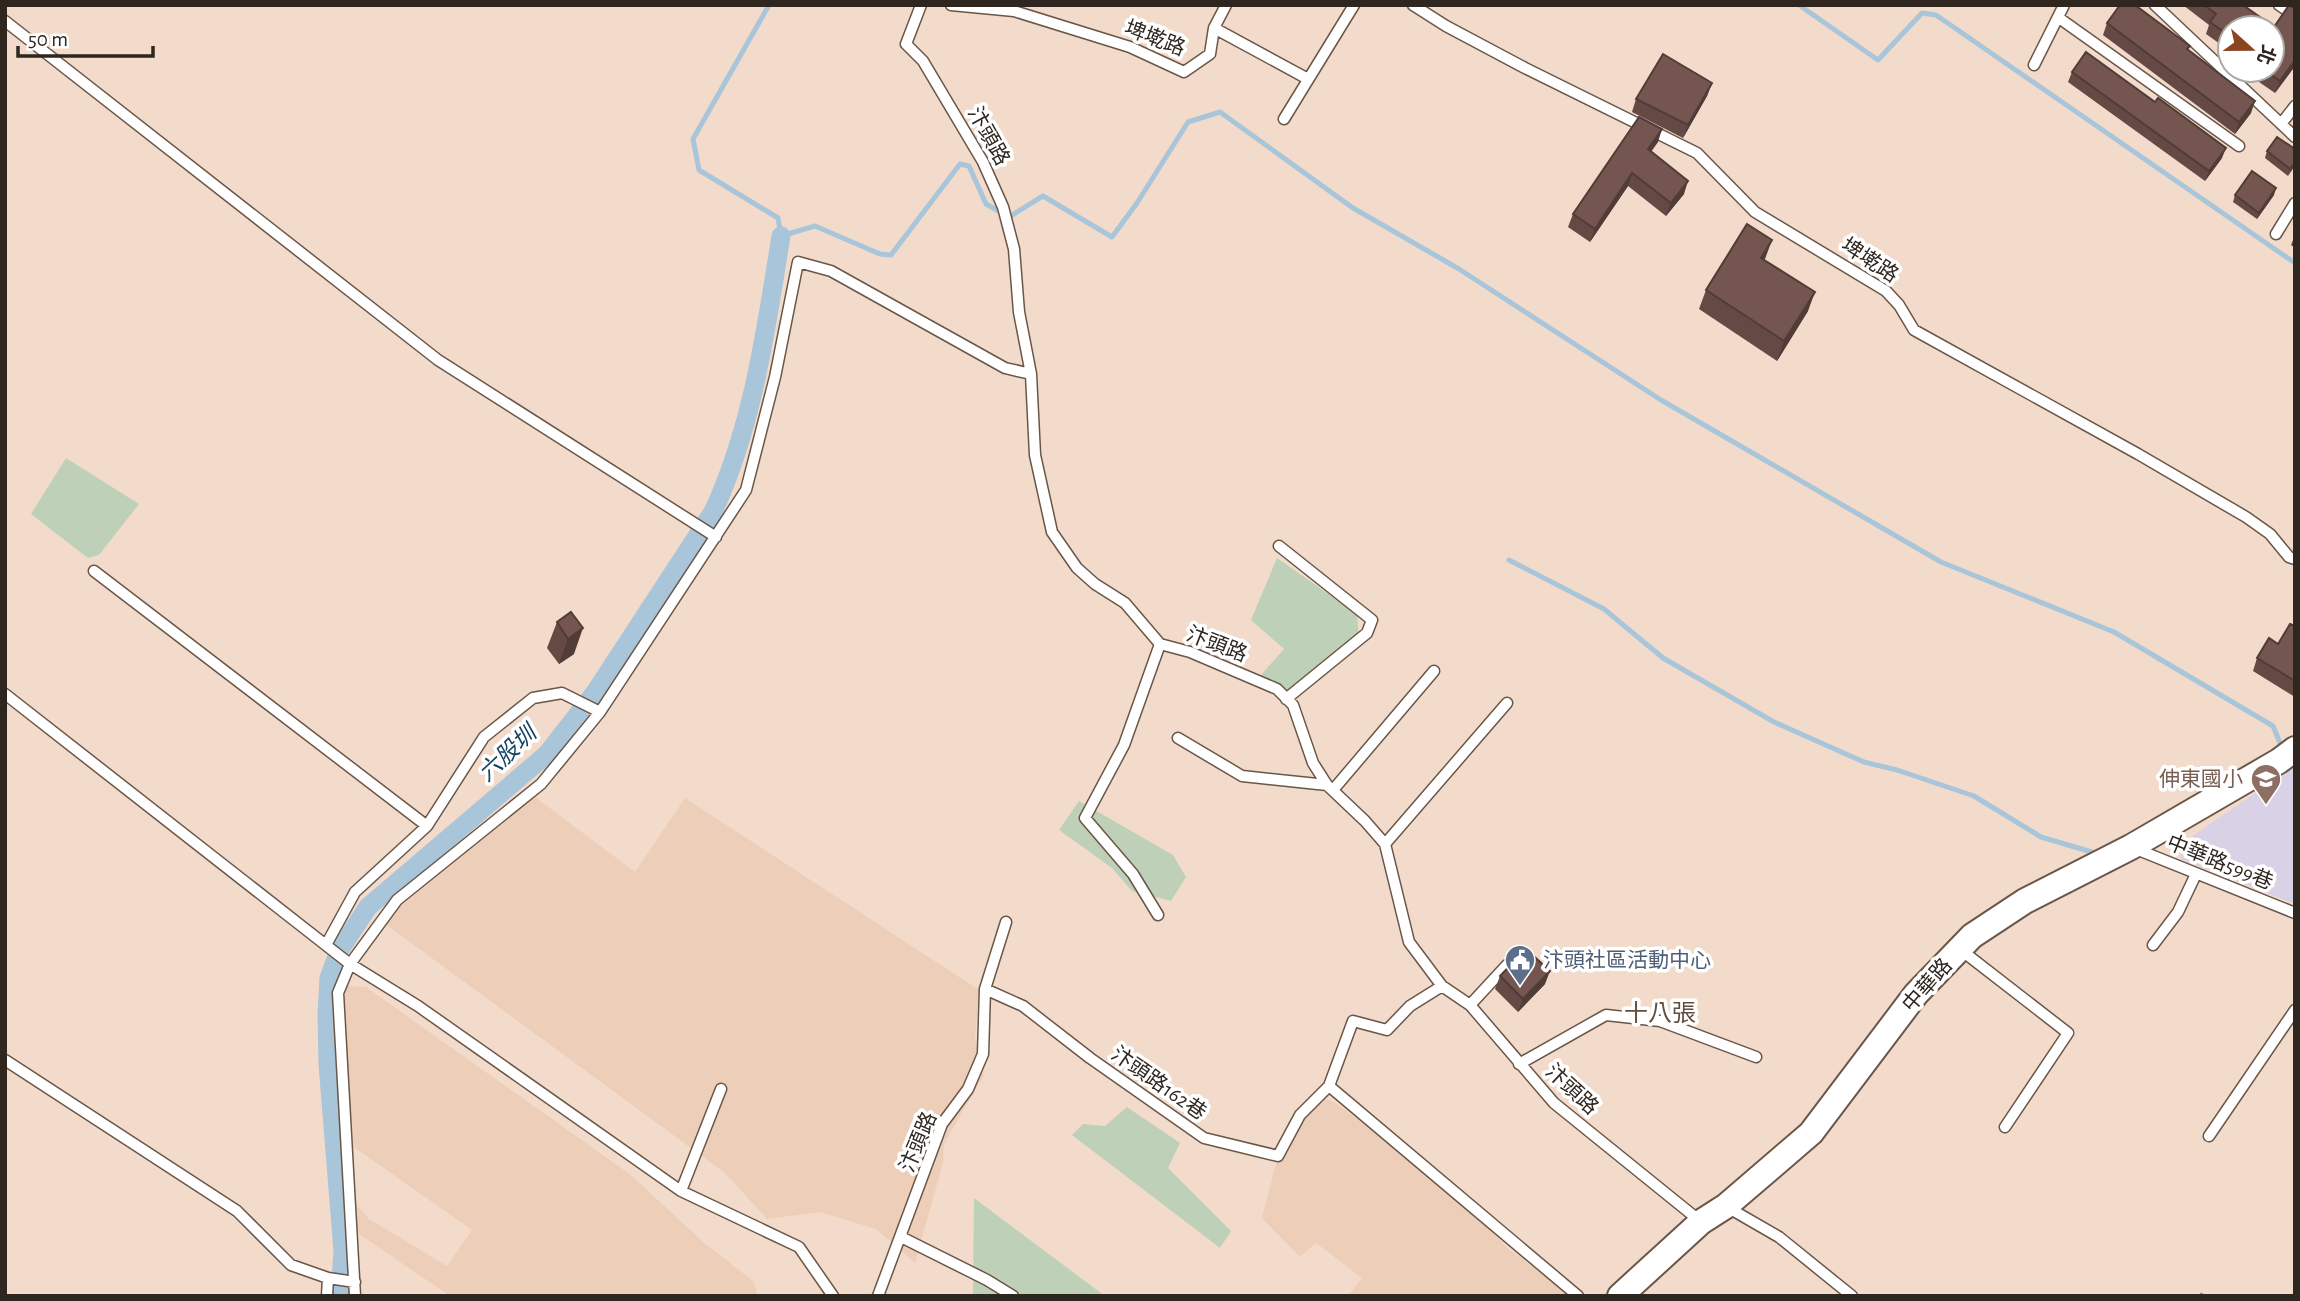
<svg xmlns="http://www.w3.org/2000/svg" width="2300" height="1301" font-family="'Alegreya Sans','Noto Sans TC',sans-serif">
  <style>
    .built { fill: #edcfb9 }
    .education { fill: #d9d2e7 }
    .green { fill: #bed1b8 }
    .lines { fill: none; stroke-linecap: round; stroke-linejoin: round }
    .stream { stroke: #a9c5da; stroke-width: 5 }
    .canal { stroke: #a9c5da; stroke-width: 19 }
    .service-casing { stroke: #6a5648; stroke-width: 13 }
    .tertiary-casing { stroke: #6a5648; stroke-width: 28 }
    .path { stroke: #908175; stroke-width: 3.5; stroke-dasharray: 7 3.5; stroke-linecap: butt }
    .service { stroke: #fff; stroke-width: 10 }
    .tertiary { stroke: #fff; stroke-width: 24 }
    .wall { fill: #644944 }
    .shaded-wall { fill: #513c37 }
    .building { fill: #74554f; stroke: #513c37; stroke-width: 2 }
    .labels { text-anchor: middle; stroke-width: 7; stroke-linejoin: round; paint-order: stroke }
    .street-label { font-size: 21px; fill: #2e261f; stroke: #fff }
    .education-label { font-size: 21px; fill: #785e54; stroke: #fff; text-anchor: end }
    .service-label { font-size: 21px; fill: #4e5e75; stroke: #fff; text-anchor: start }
    .water-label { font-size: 23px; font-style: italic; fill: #144463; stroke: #fff }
    .quarter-label { font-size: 24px; fill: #614e3f; stroke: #fff }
  </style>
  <rect width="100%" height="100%" fill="#f2dbca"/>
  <!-- built -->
  <path class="built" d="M535 797 635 872 685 798 979 990 975 1037 984 1075 944 1144 943 1163 915 1263 876 1229 820 1212 767 1219 725 1173 384 923 402 905Z
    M348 986 366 987 631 1175 702 1241 753 1281 758 1296H450L356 1232 352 1200 369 1219 447 1266 472 1230 351 1145 334 999Z
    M1325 1098 1337 1104 1439 1181 1510 1250 1572 1296H1348L1362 1278 1316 1243 1300 1257 1262 1218 1279 1152 1306 1113Z"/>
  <!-- education -->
  <path class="education" d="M2295 766V904L2181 859 2179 845Z"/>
  <!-- green -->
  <path class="green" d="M66 458 139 504 99 555 88 558 31 514Z
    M1277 558 1357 614 1359 641 1290 704 1254 683 1284 649 1251 620Z
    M1079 801 1173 855 1186 877 1171 901 1132 891 1112 868 1059 830Z
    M1127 1107 1180 1143 1168 1168 1231 1231 1220 1248 1072 1135 1083 1124 1105 1126Z
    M974 1198 1105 1296H973Z"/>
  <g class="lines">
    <!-- stream -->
    <path class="stream" d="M769 5 693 139 699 170 778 218 781 236 815 226 880 254 891 255 960 164 969 166 986 204 1009 217 1043 196 1112 237 1137 203 1188 122 1220 112 1353 208 1459 269 1661 400 1941 562 2114 632 2273 726 2280 743
      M1799 5 1878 60 1922 13 1936 15 2295 263
      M1509 560 1604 609 1663 658 1774 722 1864 762 1897 770 1974 796 2041 837 2095 853"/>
    <!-- canal -->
    <path class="canal" d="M340 1296 343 1251 328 1064 327 1014 329 978 339 951 368 907 547 754 596 691 713 512C753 426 766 329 781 236"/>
    <!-- service casing -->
    <g class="service-casing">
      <path id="service" d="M921 5 906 44 923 61 983 162 1003 207 1014 249 1019 312 1031 374 1035 455 1052 532 1077 568 1095 584 1125 603 1160 644 1190 652 1277 689 1293 705 1313 763 1327 785 1365 821 1385 844 1409 942 1442 986 1470 1005 1554 1103 1700 1221
        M951 5 1014 11 1130 47 1184 72 1210 54 1214 28 1226 5
        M1413 5 1446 26 1525 68 1697 153 1755 212 1886 291 1899 305 1914 330 2138 454 2246 517 2270 534 2289 557 2295 559
        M2155 5 2295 137
        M2279 5 2295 16
        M2059 18 2239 146
        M5 21 438 360 716 537
        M1214 28 1308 79
        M2034 65 2064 5
        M1284 119 1354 5
        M2281 124 2295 106
        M2276 234 2295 203
        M1279 546 1372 620 1367 633 1286 699
        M94 571 427 826
        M5 694 350 964 418 1006 681 1191 799 1247 833 1296
        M1178 738 1242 776 1327 785
        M1333 790 1434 671
        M1385 844 1507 703
        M2136 849 2295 913
        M1158 915 1133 874 1085 818 1124 745 1160 644
        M326 945 355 892 427 826 484 737 533 698 562 693 600 712
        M2153 945 2178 912 2196 874
        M1961 950 2068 1033 2005 1127
        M985 989 1023 1006 1090 1058 1204 1138 1278 1156 1300 1115 1329 1086 1353 1021 1387 1030 1410 1006 1442 986
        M1470 1005 1507 965
        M5 1060 237 1211 291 1265 328 1278 355 1282
        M1519 1064 1606 1015 1660 1021 1756 1057
        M1329 1086 1578 1296
        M2209 1136 2295 1010
        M681 1191 721 1089
        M1727 1207 1779 1237 1852 1296
        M901 1237 987 1280 1013 1296
        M327 1296 328 1278
        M355 1296 338 993 350 964 397 900 541 784 600 712 746 490 775 377 798 262 831 271 1005 368 1031 374
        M878 1296 942 1124 968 1089 983 1054 985 989 1006 922"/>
    </g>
    <!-- tertiary casing -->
    <g class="tertiary-casing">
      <path id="tertiary" d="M1620 1296 1701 1222 1726 1206 1811 1133 1916 994 1972 936 2025 901 2131 847 2279 761 2295 749"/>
    </g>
    <!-- path -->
    <path class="path" d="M2200 1294 2204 1296"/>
    <!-- service -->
    <use href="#service" class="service"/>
    <!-- tertiary -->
    <use href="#tertiary" class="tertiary"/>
  </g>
  <!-- wall -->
  <path class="wall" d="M2183 5H2243L2274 27 2295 9V66L2275 93 2246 73 2247 70H2272L2230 28V51L2206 34 2209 25Z
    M2107 23 2188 50 2251 113 2235 134 2103 35Z
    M2072 72 2155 102 2222 158 2205 181 2068 82Z
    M1712 83 1707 96 1683 138 1632 112 1636 99Z
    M1658 142 1651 151 1684 194 1666 216 1628 186 1590 242 1568 227 1573 214Z
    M2295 149V166L2288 176 2265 158 2267 151Z
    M2235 195H2274L2257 219 2233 202Z
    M2295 235V248L2291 245Z
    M1764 260 1808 311 1777 361 1699 309 1706 290Z
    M571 612 574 654 559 664 547 648 557 622Z
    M2295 626V697L2253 671 2257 658 2278 644Z
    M1500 976 1545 984 1518 1012 1495 989Z"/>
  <!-- shaded-wall -->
  <path class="shaded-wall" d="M2295 60V66L2275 93 2280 81Z
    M1712 83 1707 96 1683 138 1688 125Z
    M2255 101 2251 113 2235 134 2239 122Z
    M1662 129 1658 142 1644 162 1648 149Z
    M2226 148 2222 158 2205 181 2209 171Z
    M1632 173 1628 186 1590 242 1595 229Z
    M1688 181 1684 194 1666 216 1671 203Z
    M2276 188 2274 195 2257 219 2259 213Z
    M1772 240 1765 259 1754 277 1761 258Z
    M1815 292 1808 311 1777 361 1784 341Z
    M583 628 574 654 559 664 568 639Z
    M1550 971 1545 984 1518 1012 1523 999Z"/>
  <!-- building -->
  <path class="building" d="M2120 5H2135L2190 46 2187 49 2255 101 2239 122 2107 23Z
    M2204 5H2243L2274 27 2289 5 2295 9V60L2280 81 2265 70H2272V28H2230V36L2210 22 2216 14Z
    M2086 52 2155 102 2158 98 2226 148 2209 171 2072 72Z
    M1663 54 1712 83 1688 125 1636 99Z
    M1639 117 1662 129 1648 149 1688 181 1671 203 1632 173 1595 229 1573 214Z
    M2277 137 2295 149V163L2290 169 2267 151Z
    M2252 171 2276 188 2259 213 2235 195Z
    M1747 224 1772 240 1761 258 1815 292 1784 341 1706 290Z
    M571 612 583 628 568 639 557 622Z
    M2290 624 2295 626V681L2257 658 2269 638 2278 644Z
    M1526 949 1550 971 1523 999 1500 976Z"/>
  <!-- icons -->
  <defs>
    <g id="school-pin" transform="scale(1.575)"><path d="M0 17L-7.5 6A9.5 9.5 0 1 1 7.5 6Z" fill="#8d6e63" stroke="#fff"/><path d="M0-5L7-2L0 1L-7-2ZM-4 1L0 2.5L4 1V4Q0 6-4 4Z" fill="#fff"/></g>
    <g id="civic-pin" transform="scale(1.575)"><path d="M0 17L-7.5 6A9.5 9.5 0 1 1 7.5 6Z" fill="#5c6f8a" stroke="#fff"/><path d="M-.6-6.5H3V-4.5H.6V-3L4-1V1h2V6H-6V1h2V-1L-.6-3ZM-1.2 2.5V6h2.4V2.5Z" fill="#fff"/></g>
  </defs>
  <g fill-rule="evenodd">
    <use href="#school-pin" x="2266" y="779"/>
    <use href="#civic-pin" x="1520" y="960"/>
  </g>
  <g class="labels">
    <!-- street labels -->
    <g class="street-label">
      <text transform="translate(1155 38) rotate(21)" y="7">埤墘路</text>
      <text transform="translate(989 136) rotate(61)" y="7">汴頭路</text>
      <text transform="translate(1870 260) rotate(33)" y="7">埤墘路</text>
      <text transform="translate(1217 644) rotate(21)" y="7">汴頭路</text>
      <text transform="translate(2220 862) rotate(22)" y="7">中華路599巷</text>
      <text transform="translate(1927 985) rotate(-49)" y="7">中華路</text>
      <text transform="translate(1159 1083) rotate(35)" y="7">汴頭路162巷</text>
      <text transform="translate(1572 1089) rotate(43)" y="7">汴頭路</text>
      <text transform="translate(918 1142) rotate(-67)" y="7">汴頭路</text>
    </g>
    <!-- education labels -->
    <g class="education-label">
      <text x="2243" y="786">伸東國小</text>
    </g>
    <!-- service labels -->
    <g class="service-label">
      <text x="1543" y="967">汴頭社區活動中心</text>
    </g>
    <!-- water labels -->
    <g class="water-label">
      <text transform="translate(507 753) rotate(-43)" y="8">六股圳</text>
    </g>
    <!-- quarter labels -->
    <g class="quarter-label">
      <text x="1660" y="1021">十八張</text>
    </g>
  </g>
  <!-- border -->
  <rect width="2300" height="1301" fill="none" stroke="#2e261f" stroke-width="14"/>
  <!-- north arrow -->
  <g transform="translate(2251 49) rotate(111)"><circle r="33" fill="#ffffff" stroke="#aba8a5" stroke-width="2"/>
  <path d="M0-5L12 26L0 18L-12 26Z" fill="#8c4521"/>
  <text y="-10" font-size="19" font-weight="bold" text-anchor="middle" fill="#2e261f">北</text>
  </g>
  <!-- scale -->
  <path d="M18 46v10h135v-10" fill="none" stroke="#2e261f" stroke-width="3.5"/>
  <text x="28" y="46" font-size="21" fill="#2e261f" stroke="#ffffff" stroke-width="5" paint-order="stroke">50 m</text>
</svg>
